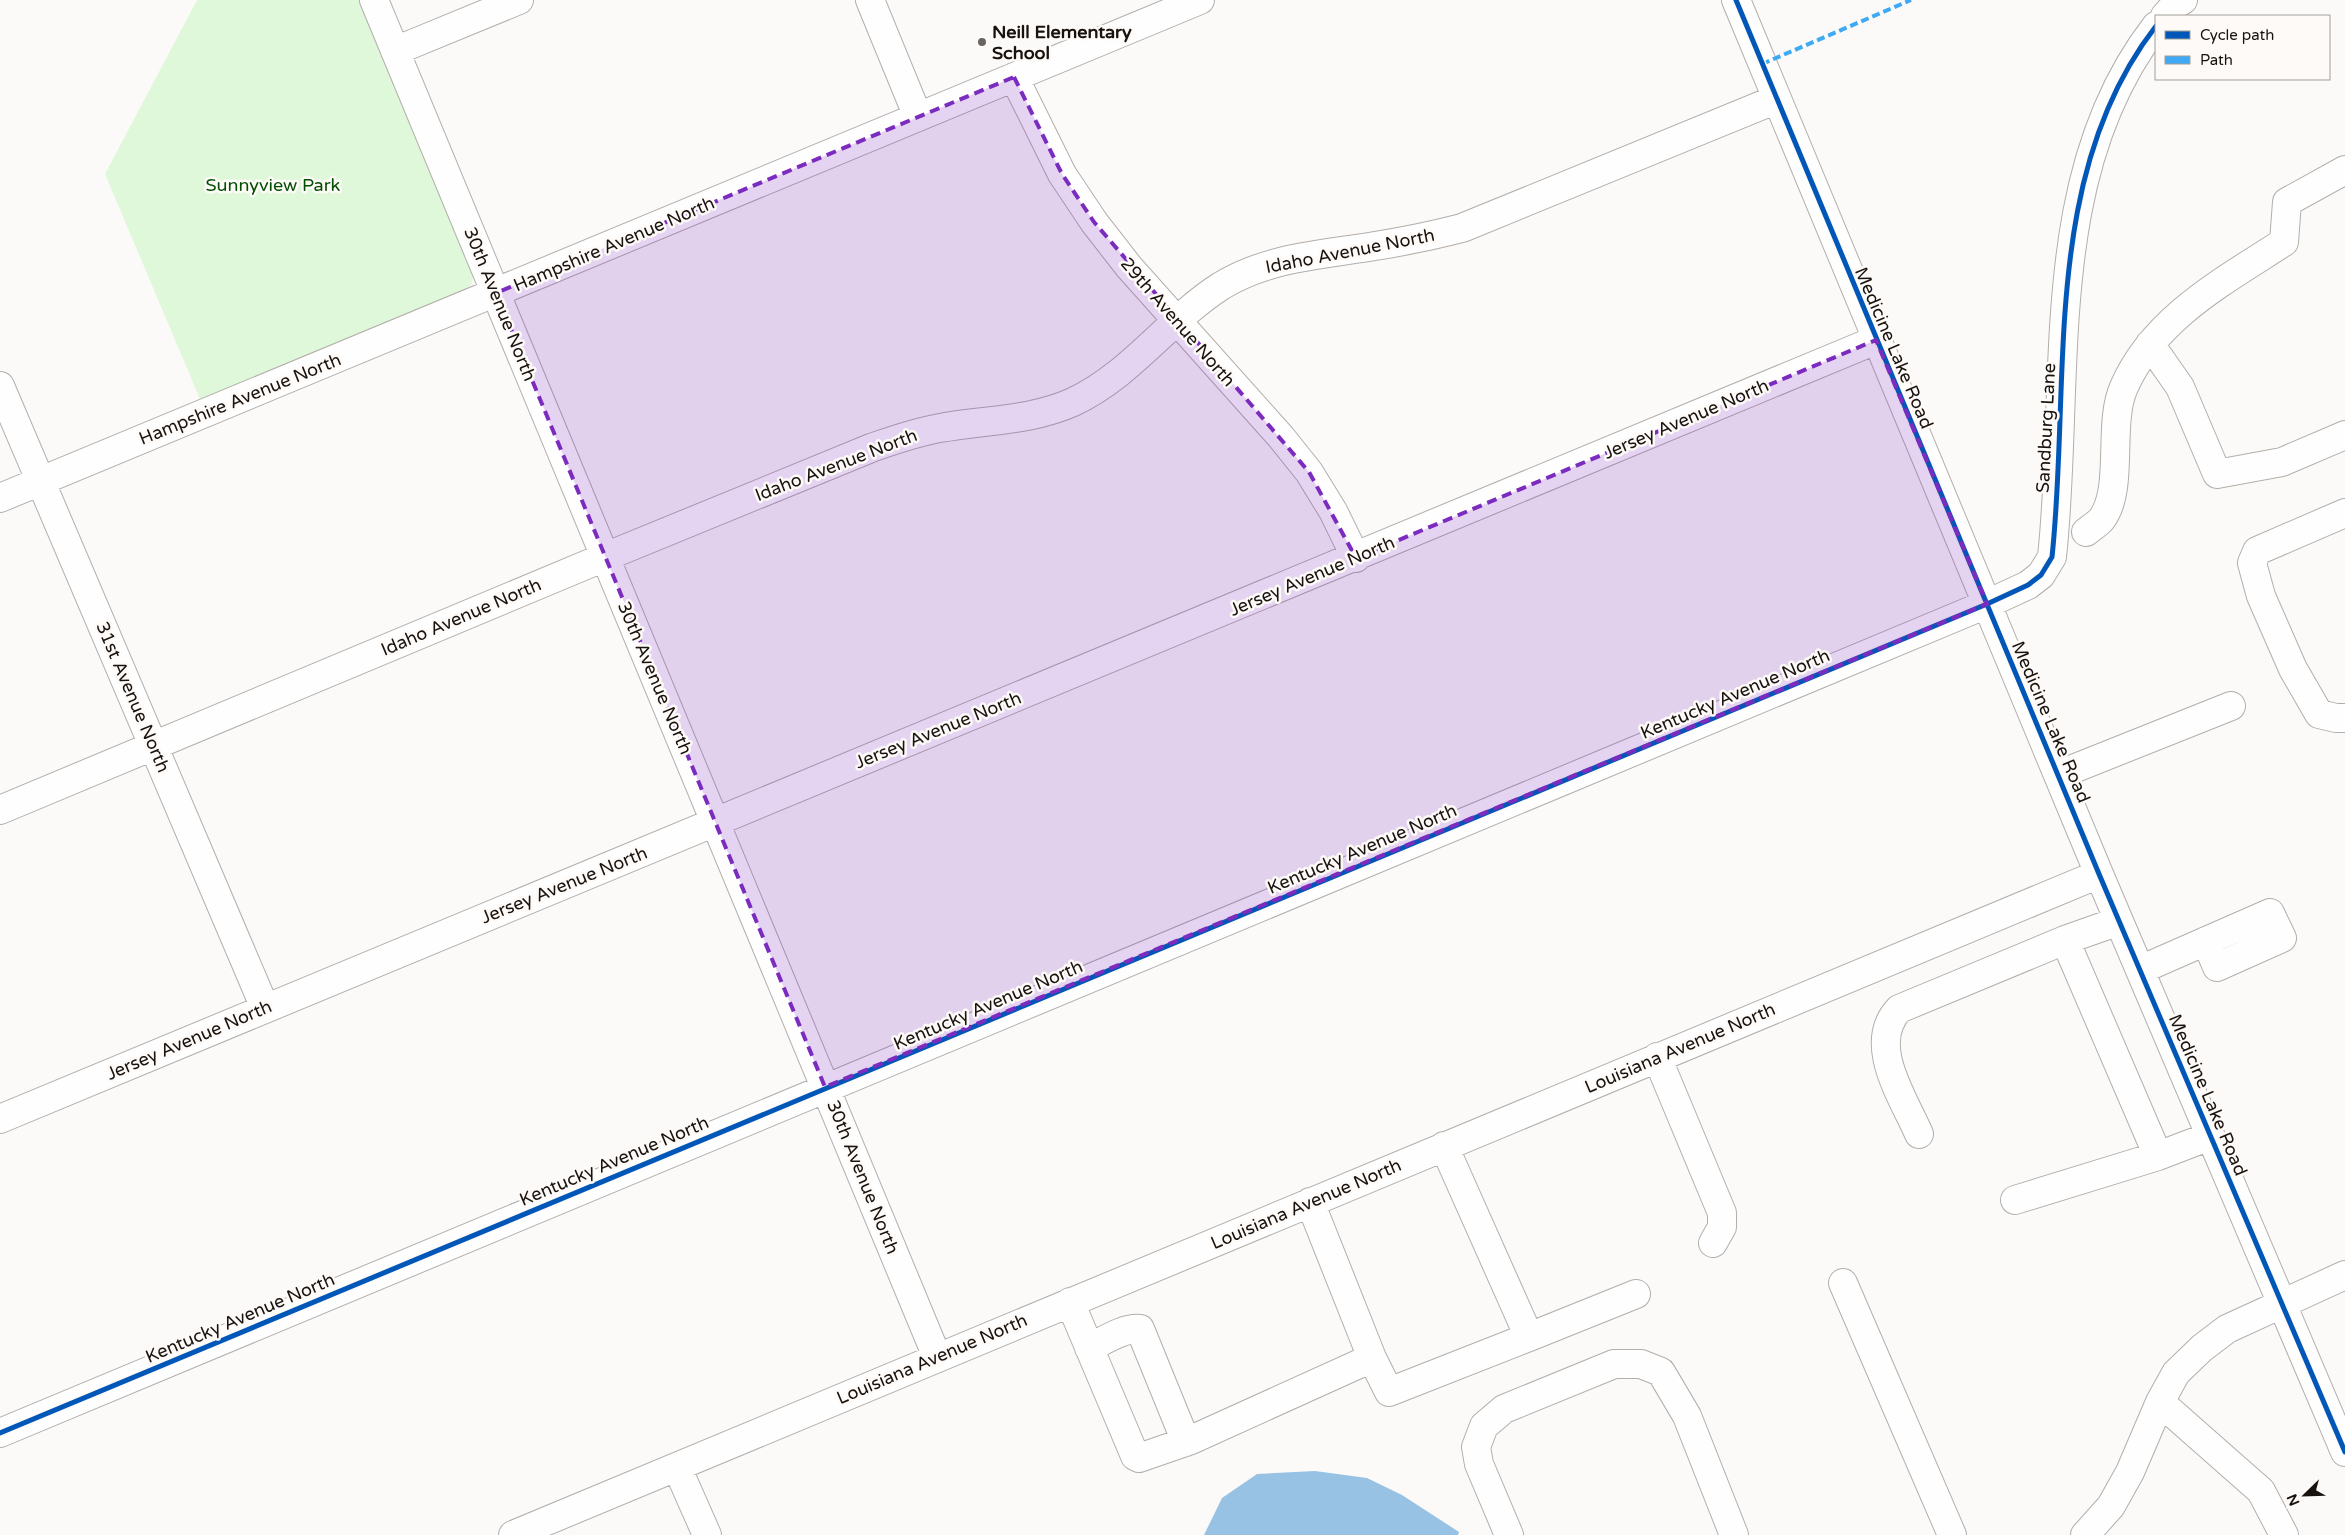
<svg xmlns="http://www.w3.org/2000/svg" width="2345" height="1535" font-family="'Varela Round',sans-serif">
  <style>
    .green { fill: #dff8da }
    .water { fill: #97c2e3 }
    .lines { fill: none; stroke-linecap: round; stroke-linejoin: round }
    .minor-casing { stroke: #b2aeaa; stroke-width: 30 }
    .minor { stroke: #fffefe; stroke-width: 28 }
    .quiet { stroke: #3fa9f5; stroke-width: 4; stroke-dasharray: 8 4; stroke-linecap: butt }
    .cycleway-casing { stroke: #fdfaf7; stroke-width: 8 }
    .cycleway { stroke: #0057b8; stroke-width: 5 }
    .marked { fill: #7b2cbf; fill-opacity: 0.2; stroke: #7b2cbf; stroke-width: 4; stroke-dasharray: 10 6; stroke-linejoin: round }
    .poi-dot { fill: #686461; stroke: #fdfaf7; stroke-width: 2 }
    .labels { text-anchor: middle; stroke-width: 5; stroke-linejoin: round; paint-order: stroke }
    .poi-label { font-size: 18px; font-weight: bold; fill: #19130f; stroke: #fdfaf7; text-anchor: start }
    .park-label { font-size: 18px; fill: #034e00; stroke: #fdfaf7 }
    .street-label { font-size: 18px; fill: #19130f; stroke: #fdfaf7 }
  </style>
  <rect width="100%" height="100%" fill="#fcfaf8"/>
  <!-- green -->
  <path class="green" d="M197 0H359L474 274 471 285 461 294 200 399 105 174Z"/>
  <!-- water -->
  <path class="water" d="M1315 1471 1367 1478 1402 1495 1459 1532 1458 1535H1204L1222 1498 1257 1474Z"/>
  <g class="lines">
    <!-- minor casing -->
    <g class="minor-casing">
      <path id="minor" d="M374 0 937 1357
        M870 0 918 117
        M1736 0 2099 874 2345 1452
        M2165 16 2175 5 2183 0
        M395 51 519 0
        M1014 77 1062 174 1094 222 1129 267 1281 437 1309 472 1333 511 1356 558
        M2150 344 2180 387 2217 474 2282 462 2345 435
        M0 386 265 1008
        M0 498 1200 0
        M2345 513 2257 551 2252 563 2261 596 2293 669 2319 714 2336 718H2345
        M2086 532C2091 528 2097 524 2101 520 2125 490 2107 424 2124 387 2154 318 2224 281 2284 242L2287 202 2345 170
        M2058 775 2231 706
        M0 810 605 557 871 448C894 440 916 432 940 428 984 420 1031 421 1073 402 1131 375 1168 320 1221 286 1267 258 1318 255 1369 247 1401 242 1431 236 1462 228L1777 99
        M2119 921 2065 940 2158 1156
        M2140 970 2270 913 2282 938 2217 967 2206 941
        M1657 1057 1722 1213V1227L1713 1243
        M0 1119 1876 340
        M1919 1134C1903 1097 1866 1044 1899 1009L2065 940
        M2015 1200 2158 1156 2210 1136
        M1310 1202 1372 1358 1389 1392 1529 1337 1444 1146
        M1843 1283 1952 1535
        M1070 1302 1135 1456 1139 1458 1191 1440 1372 1358
        M1529 1337 1636 1294
        M1089 1348C1104 1341 1124 1327 1140 1329L1186 1442
        M2160 1402 2261 1491 2284 1535
        M0 1433 1987 604 2028 585 2041 575 2052 557C2071 381 2040 175 2156 26
        M677 1467 707 1535
        M513 1535 2099 874
        M1509 1535 1479 1464 1476 1447 1484 1426 1504 1409 1614 1364H1641L1661 1372 1687 1416 1734 1535
        M2085 1535 2111 1506 2130 1472 2160 1402 2176 1373 2202 1348 2227 1329 2345 1275"/>
    </g>
    <!-- minor -->
    <use href="#minor" class="minor"/>
    <!-- quiet -->
    <path class="quiet" d="M1762 64 1911 0"/>
    <!-- cycleway casing -->
    <g class="cycleway-casing">
      <path id="cycleway" d="M1736 0 2099 874 2345 1452
        M0 1433 1987 604 2028 585 2041 575 2052 557C2071 381 2040 175 2156 26"/>
    </g>
    <!-- cycleway -->
    <use href="#cycleway" class="cycleway"/>
  </g>
  <!-- marked area -->
  <path class="marked" d="M1014 77 1062 174 1094 222 1309 472 1356 558 1876 340 1987 604 825 1087 496 293Z"/>
  <!-- markers -->
  <circle class="poi-dot" cx="982" cy="42" r="5"/>
  <g class="labels">
    <!-- poi labels -->
    <g class="poi-label">
      <text x="992" y="38">Neill Elementary<tspan x="992" dy="21">School</tspan></text>
    </g>
    <!-- park labels -->
    <g class="park-label">
      <text x="273" y="191">Sunnyview Park</text>
    </g>
    <!-- street labels -->
    <g class="street-label">
      <text transform="translate(614 244) rotate(-23)" y="6">Hampshire Avenue North</text>
      <text transform="translate(1350 251) rotate(-11)" y="6">Idaho Avenue North</text>
      <text transform="translate(500 304) rotate(68)" y="6">30th Avenue North</text>
      <text transform="translate(1178 322) rotate(49)" y="6">29th Avenue North</text>
      <text transform="translate(1894 348) rotate(67)" y="6">Medicine Lake Road</text>
      <text transform="translate(240 399) rotate(-22)" y="6">Hampshire Avenue North</text>
      <text transform="translate(1686 419) rotate(-23)" y="6">Jersey Avenue North</text>
      <text transform="translate(2046 428) rotate(-87)" y="6">Sandburg Lane</text>
      <text transform="translate(836 465) rotate(-21)" y="6">Idaho Avenue North</text>
      <text transform="translate(1312 576) rotate(-23)" y="6">Jersey Avenue North</text>
      <text transform="translate(461 617) rotate(-23)" y="6">Idaho Avenue North</text>
      <text transform="translate(655 678) rotate(67)" y="6">30th Avenue North</text>
      <text transform="translate(1735 694) rotate(-23)" y="6">Kentucky Avenue North</text>
      <text transform="translate(133 697) rotate(67)" y="6">31st Avenue North</text>
      <text transform="translate(2051 722) rotate(67)" y="6">Medicine Lake Road</text>
      <text transform="translate(938 730) rotate(-22)" y="6">Jersey Avenue North</text>
      <text transform="translate(1362 849) rotate(-23)" y="6">Kentucky Avenue North</text>
      <text transform="translate(564 885) rotate(-22)" y="6">Jersey Avenue North</text>
      <text transform="translate(988 1005) rotate(-23)" y="6">Kentucky Avenue North</text>
      <text transform="translate(189 1040) rotate(-23)" y="6">Jersey Avenue North</text>
      <text transform="translate(1680 1048) rotate(-23)" y="6">Louisiana Avenue North</text>
      <text transform="translate(2208 1095) rotate(67)" y="6">Medicine Lake Road</text>
      <text transform="translate(614 1161) rotate(-23)" y="6">Kentucky Avenue North</text>
      <text transform="translate(863 1177) rotate(68)" y="6">30th Avenue North</text>
      <text transform="translate(1306 1204) rotate(-23)" y="6">Louisiana Avenue North</text>
      <text transform="translate(240 1318) rotate(-23)" y="6">Kentucky Avenue North</text>
      <text transform="translate(932 1359) rotate(-23)" y="6">Louisiana Avenue North</text>
    </g>
  </g>
  <!-- legend -->
  <rect x="2155" y="15" width="175" height="65" fill="#fdfaf7" stroke="#a29e9a"/>
  <rect x="2165" y="31" width="25" height="8" fill="#0057b8" stroke="#a29e9a"/>
  <text x="2200" y="40" font-size="15" fill="#19130f">Cycle path</text>
  <rect x="2165" y="56" width="25" height="8" fill="#3fa9f5" stroke="#a29e9a"/>
  <text x="2200" y="65" font-size="15" fill="#19130f">Path</text>
  <!-- north arrow -->
  <g transform="translate(2305 1495) rotate(247)" stroke="#fdfaf7" stroke-width="4" paint-order="stroke">
  <path d="M0-4L9 19L0 12L-9 19Z" fill="#19130f"/>
  <text y="-8" font-size="14" font-weight="bold" text-anchor="middle" fill="#19130f">N</text>
  </g>
</svg>
